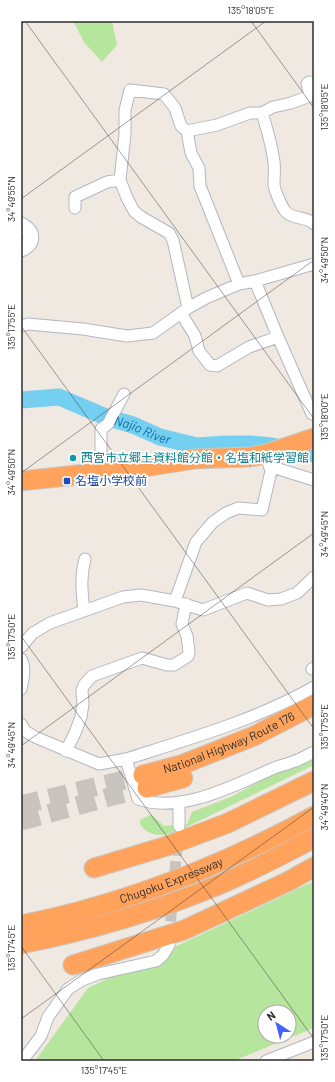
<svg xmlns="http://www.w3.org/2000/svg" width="335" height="1082" font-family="Barlow,'Noto Sans JP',sans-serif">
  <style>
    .green { fill: #b6e59e; fill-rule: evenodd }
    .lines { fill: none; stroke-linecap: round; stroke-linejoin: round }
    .river { stroke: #75cff0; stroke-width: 17 }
    .street-tunnel { stroke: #c8c4bd; stroke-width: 11; stroke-dasharray: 11 5.5; stroke-linecap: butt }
    .highway-tunnel { stroke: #c8c4bd; stroke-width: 19; stroke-dasharray: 19 10; stroke-linecap: butt }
    .street-casing { stroke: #b4b7c1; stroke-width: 13 }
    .secondary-casing { stroke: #b4b7c1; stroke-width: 17 }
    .highway-casing { stroke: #c9c9c9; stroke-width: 21 }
    .street { stroke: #fff; stroke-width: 11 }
    .secondary { stroke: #fff; stroke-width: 15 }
    .highway { stroke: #ffa35c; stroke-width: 19 }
    .ticks { fill: none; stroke: #2e2e2e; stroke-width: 1; stroke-opacity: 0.45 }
    .culture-dot { fill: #0f9aa8; stroke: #fff; stroke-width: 1.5 }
    .transit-dot { fill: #1a4fb4; stroke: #fff; stroke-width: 1.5 }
    .labels { text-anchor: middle; stroke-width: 3.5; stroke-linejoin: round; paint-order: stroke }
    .culture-label { font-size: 12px; fill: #0d838f; stroke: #fff; text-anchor: start }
    .transit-label { font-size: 12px; fill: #164399; stroke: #fff; text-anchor: start }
    .street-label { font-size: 12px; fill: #2e2e2e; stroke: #fff }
    .water-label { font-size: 13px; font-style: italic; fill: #0d6fa3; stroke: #fff }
    .neatline { fill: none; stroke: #2e2e2e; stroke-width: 1.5 }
    .ticks-label { font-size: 10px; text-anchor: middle; fill: #2e2e2e }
  </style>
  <rect width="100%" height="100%" fill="#efe9e1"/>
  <!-- green -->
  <path class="green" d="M73 21H112L117 45 102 62 84 42Z
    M314 756V765L174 833C168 834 158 836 153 834 147 832 139 827 140 820L150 815 153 816 164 826 187 824 192 812 233 796 273 774Z
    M314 881V1028L233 1061H35L88 988ZM265 1012H289V1036H265Z"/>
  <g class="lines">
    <!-- river -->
    <path class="river" id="s1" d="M21 400 59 397 106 417 133 425 160 437 197 446 226 444H251L272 446 314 454"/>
    <!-- street-tunnel -->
    <path class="street-tunnel" d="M169 938 178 838"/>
    <!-- highway-tunnel -->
    <path class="highway-tunnel" d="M21 805 124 780
      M21 821 113 796 147 788"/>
    <!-- street casing -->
    <g class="street-casing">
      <path id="street" d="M262 113C267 129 272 146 274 162 275 169 274 176 274 184 274 189 282 208 286 212 294 220 307 216 314 224
        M187 131 217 125 250 113H262L273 107 291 103 310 96 307 84 309 82 314 83
        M75 208V197L107 182 120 180
        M255 281 278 337 312 414 314 413
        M188 308 173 240 169 233 141 217 134 211 127 198 120 180 125 134V110L130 90 164 94 175 108 181 126 187 131 191 153 199 168 200 186 239 284
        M181 313 195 336 199 351 210 365 217 366 249 347 278 337
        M21 326 28 324 83 329 127 336 153 333 188 308 206 298 239 284 255 281 314 264
        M269 466 314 480
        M101 473V429L108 424 124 394
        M175 601 196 542 213 522 226 513 238 508 262 510 271 471 266 454
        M84 611C82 592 80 577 85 559
        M21 647 33 633 50 623 123 597 141 595 175 601 203 610 247 593 268 600 281 599 297 593 314 577
        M21 659C26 668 23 680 21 689
        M312 669 314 668
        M21 724 25 731 35 737 99 764 126 759 138 799C180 814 233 786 272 769 278 766 285 765 292 762 300 760 307 755 314 752
        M66 751 75 733 81 717 83 704 82 690 84 685 92 676 142 658 167 665H174L188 656 189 652 187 636 182 624 186 604
        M126 759C189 739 256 720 314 687
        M179 802V826
        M22 1061 41 1036 48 1017 68 989 82 980 98 974 156 961 163 955 169 945
        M266 1061 314 1042"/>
    </g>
    <!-- secondary casing -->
    <g class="secondary-casing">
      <path id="secondary" d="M21 225C34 232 34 243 21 249"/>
    </g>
    <!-- highway casing -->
    <g class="highway-casing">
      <g id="highway">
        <path d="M21 481 132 469 195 459 250 457 266 454 314 438"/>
        <path id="s2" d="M143 775 181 765 254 736 314 705"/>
        <path d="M147 788 183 778"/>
        <path d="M94 868 167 846 228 823 314 781"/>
        <path id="s3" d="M21 925C126 904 220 867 314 816"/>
        <path d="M21 944C87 931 153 912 216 886 250 872 282 855 314 838"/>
        <path d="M73 965 184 930 289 881 314 867"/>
      </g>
    </g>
    <!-- street -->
    <use href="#street" class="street"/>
    <!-- secondary -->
    <use href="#secondary" class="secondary"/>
    <!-- highway -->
    <use href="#highway" class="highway"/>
  </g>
  <!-- ticks -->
  <path class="ticks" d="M25 21 314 419M251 21 314 108M21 199 266 21M21 326 314 729M21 473 314 260M21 636 314 1039M21 746 314 533M21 946 104 1061M21 1019 314 807"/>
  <!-- markers -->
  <circle class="culture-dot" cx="73" cy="458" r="4"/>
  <rect class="transit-dot" x="63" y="477" width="8" height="8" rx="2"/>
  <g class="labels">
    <!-- culture labels -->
    <g class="culture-label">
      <text x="81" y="462">西宮市立郷土資料館分館・名塩和紙学習館</text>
    </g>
    <!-- transit labels -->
    <g class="transit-label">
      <text x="75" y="485">名塩小学校前</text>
    </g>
    <!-- street labels -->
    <g class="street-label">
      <text dy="4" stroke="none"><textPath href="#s2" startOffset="92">National Highway Route 176</textPath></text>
      <text dy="4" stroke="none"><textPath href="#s3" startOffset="157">Chugoku Expressway</textPath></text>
    </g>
    <!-- water labels -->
    <g class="water-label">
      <text dy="5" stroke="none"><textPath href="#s1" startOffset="128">Najio River</textPath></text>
    </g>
  </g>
  <!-- border -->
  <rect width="335" height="1082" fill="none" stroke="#ffffff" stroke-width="44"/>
  <!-- north arrow -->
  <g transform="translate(277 1024) rotate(324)"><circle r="19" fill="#ffffff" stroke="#ababab"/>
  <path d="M0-3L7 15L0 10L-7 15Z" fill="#4264fb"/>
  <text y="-6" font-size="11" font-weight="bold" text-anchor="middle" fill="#2e2e2e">N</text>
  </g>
  <rect x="22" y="22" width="291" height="1038" class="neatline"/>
  <g class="ticks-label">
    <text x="251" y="14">135°18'05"E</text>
    <text transform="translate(324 107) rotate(-90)" y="4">135°18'05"E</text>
    <text transform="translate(11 199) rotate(-90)" y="4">34°49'55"N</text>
    <text transform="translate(324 260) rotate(-90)" y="4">34°49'50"N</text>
    <text transform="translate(11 327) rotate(-90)" y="4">135°17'55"E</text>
    <text transform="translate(324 417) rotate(-90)" y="4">135°18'00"E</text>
    <text transform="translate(11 472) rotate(-90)" y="4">34°49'50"N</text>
    <text transform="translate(324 534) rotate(-90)" y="4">34°49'45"N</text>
    <text transform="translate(11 637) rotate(-90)" y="4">135°17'50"E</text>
    <text transform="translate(324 727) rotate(-90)" y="4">135°17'55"E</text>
    <text transform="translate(11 745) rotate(-90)" y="4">34°49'45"N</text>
    <text transform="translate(324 807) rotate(-90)" y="4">34°49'40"N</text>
    <text transform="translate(11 948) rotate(-90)" y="4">135°17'45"E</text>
    <text transform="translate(324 1038) rotate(-90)" y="4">135°17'50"E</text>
    <text x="104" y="1074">135°17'45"E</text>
  </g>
</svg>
